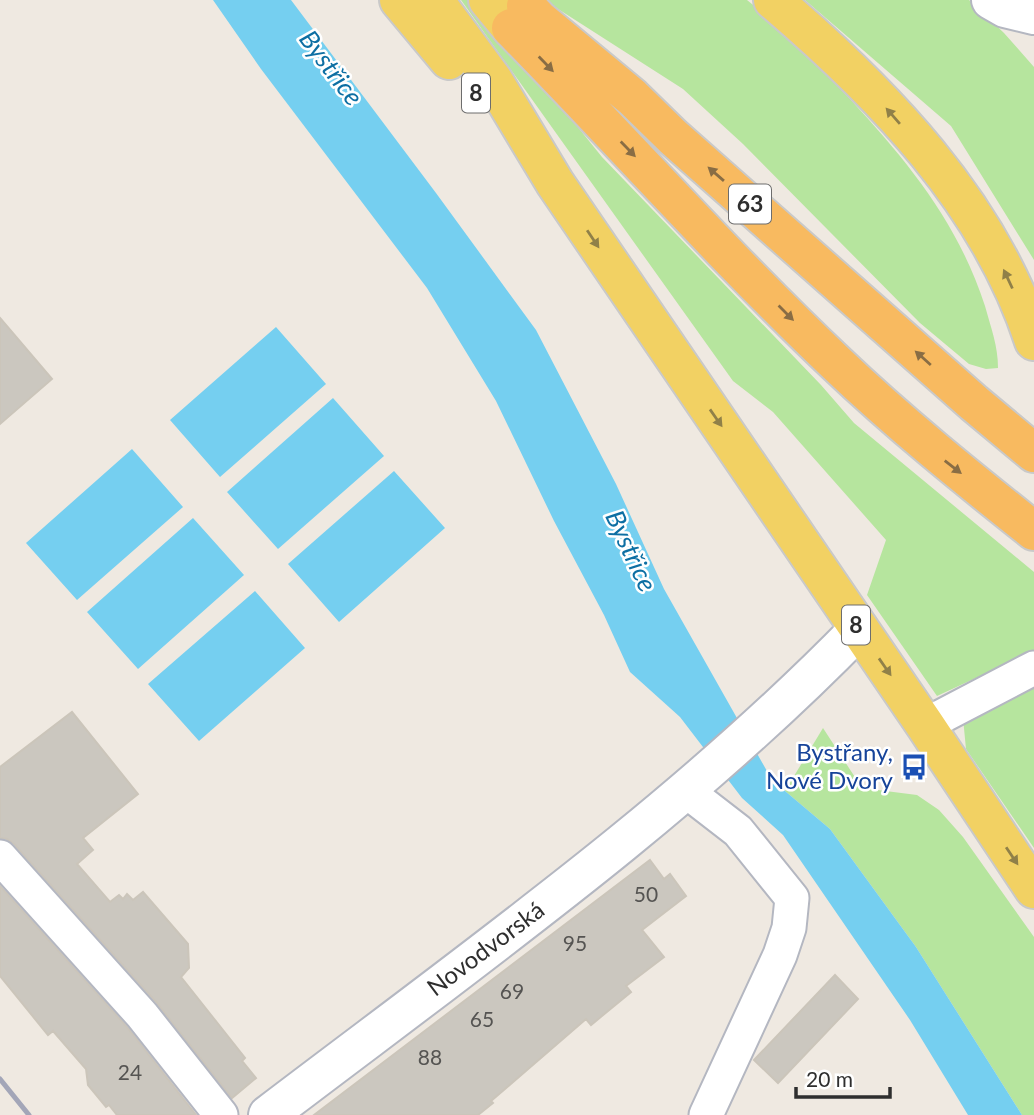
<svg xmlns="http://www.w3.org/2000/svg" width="1034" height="1115" font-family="Lato,sans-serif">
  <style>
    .green { fill: #b6e59e }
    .water { fill: #75cff0 }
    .building { fill: #cbc7bf; stroke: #cbc5ba; stroke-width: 2 }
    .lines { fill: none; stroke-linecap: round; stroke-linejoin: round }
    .minor-casing { stroke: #b4b7c1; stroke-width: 37 }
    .tertiary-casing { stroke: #b4b7c1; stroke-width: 42 }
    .primary-casing { stroke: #c9c9c9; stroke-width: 42 }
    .trunk-casing { stroke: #c9c9c9; stroke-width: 42 }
    .minor { stroke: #fff; stroke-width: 33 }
    .tertiary { stroke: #fff; stroke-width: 38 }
    .primary { stroke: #f2d163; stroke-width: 38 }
    .trunk { stroke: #f8ba60; stroke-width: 38 }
    .rail { stroke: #a3a6b8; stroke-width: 5 }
    .oneway { fill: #896d44 }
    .oneway2 { fill: #908048 }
    .labels { text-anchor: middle; stroke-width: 5; stroke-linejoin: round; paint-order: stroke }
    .number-label { font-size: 21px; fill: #555452 }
    .shield { fill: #fff; stroke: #6d6d6d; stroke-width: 2 }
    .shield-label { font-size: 23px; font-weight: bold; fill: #2e2e2e }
    .transit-label { font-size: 24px; fill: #164399; stroke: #fff; text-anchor: end }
    .street-label { font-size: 24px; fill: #2e2e2e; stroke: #fff }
    .water-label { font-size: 26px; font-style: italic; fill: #0d6fa3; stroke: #fff }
  </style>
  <rect width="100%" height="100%" fill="#efe9e1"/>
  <!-- green -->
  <path class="green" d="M461 0H475L602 157 821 385 854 423 1034 572V651L937 696 867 595 886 540 773 412 733 381Z
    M544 0H747C785 30 817 64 850 99 909 163 958 223 985 306 991 328 998 346 998 368L986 369 969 364 920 323 743 144 683 89Z
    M805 0H969L1004 33 1034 67V260L951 126Z
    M1034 683V848L966 749 963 718Z
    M823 728 862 788 917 795 939 810 963 837 1034 937V1115H1022L916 947 830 829 785 791Z"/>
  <!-- water -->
  <path class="water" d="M213 0H291L436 193 536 330 616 484 664 589 772 780 830 829 916 947 1022 1115H968L910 1020 783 835 742 798 680 717 630 672 604 615 554 521 496 401 427 288 261 69Z
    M276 327 326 384 220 477 170 420Z
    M333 398 384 456 278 549 227 492Z
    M132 449 183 507 77 600 26 543Z
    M394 471 445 528 339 622 288 564Z
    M193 518 244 575 138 669 87 612Z
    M255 591 305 648 199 741 148 684Z"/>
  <!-- building -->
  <path class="building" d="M0 318 52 379 0 424Z
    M72 712 138 794 83 838 93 850 77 864 110 902 119 895 123 899 127 894 133 900 143 892 188 944 189 968 181 977 245 1058 242 1061 256 1078 232 1098 156 1002 14 844 7 839 0 838V767Z
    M650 860 664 879 670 874 686 896 642 930 664 957 626 986 631 992 591 1025 586 1019 491 1101 493 1103 478 1115H314Z
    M0 886 127 1027 196 1115H117L109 1105 106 1107 88 1085 86 1069 53 1031 48 1035 0 976Z
    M835 975 858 999 778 1083 754 1060Z"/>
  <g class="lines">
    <!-- minor casing -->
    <g class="minor-casing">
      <path id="minor" d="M925 725 1034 668
        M685 790 738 831 792 898 789 928 780 955 706 1115
        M0 857 142 1015 221 1115"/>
    </g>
    <!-- tertiary casing -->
    <g class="tertiary-casing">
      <path id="tertiary" d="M991 0 1005 8 1034 15
        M268 1115C470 961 681 812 859 629"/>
    </g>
    <!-- primary casing -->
    <g class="primary-casing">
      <path id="primary" d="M399 0 449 60
        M434 0 493 80 555 183 925 725 1034 889
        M488 0 511 28
        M773 0C882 93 989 202 1034 341"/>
    </g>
    <!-- trunk casing -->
    <g class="trunk-casing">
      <path id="trunk" d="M526 6 539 20 632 97 673 137 974 403 1034 453
        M511 28C620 139 723 256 836 363 899 423 966 477 1034 531"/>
    </g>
    <!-- minor -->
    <use href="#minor" class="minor"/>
    <!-- tertiary -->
    <use href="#tertiary" class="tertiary"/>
    <!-- primary -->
    <use href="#primary" class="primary"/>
    <!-- trunk -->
    <use href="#trunk" class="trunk"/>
    <!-- rail -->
    <path class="rail" d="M0 1079 29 1115"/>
  </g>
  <!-- one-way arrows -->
  <defs><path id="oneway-solid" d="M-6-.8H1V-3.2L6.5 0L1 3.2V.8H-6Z" transform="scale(1.75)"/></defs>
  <g class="oneway">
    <use href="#oneway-solid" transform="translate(546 64) rotate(46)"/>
    <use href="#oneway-solid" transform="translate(628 149) rotate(46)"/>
    <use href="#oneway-solid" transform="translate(716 174) rotate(-139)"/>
    <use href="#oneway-solid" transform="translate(786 313) rotate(45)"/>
    <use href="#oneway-solid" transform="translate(923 358) rotate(-138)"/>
    <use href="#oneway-solid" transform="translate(953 467) rotate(38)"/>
  </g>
  <g class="oneway2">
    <use href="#oneway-solid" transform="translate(893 116) rotate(-131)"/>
    <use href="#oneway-solid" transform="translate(593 239) rotate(56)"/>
    <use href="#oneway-solid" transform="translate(1008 279) rotate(-115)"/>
    <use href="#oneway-solid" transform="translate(716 418) rotate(55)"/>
    <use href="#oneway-solid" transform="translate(885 667) rotate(55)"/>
    <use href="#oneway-solid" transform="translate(1012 856) rotate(56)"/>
  </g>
  <!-- icons -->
  <defs>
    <g id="bus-bare" transform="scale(2.1)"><path d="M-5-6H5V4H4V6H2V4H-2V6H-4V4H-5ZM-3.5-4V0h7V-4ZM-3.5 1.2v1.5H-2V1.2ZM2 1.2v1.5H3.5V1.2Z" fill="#1a4fb4" stroke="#fff" stroke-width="2.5" paint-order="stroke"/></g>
  </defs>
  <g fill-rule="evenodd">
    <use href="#bus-bare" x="914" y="767"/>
  </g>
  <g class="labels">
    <!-- number labels -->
    <g class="number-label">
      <text x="646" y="902">50</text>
      <text x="575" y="951">95</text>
      <text x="512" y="999">69</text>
      <text x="482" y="1027">65</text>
      <text x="430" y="1065">88</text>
      <text x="130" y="1080">24</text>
    </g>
    <!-- shield labels -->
    <g class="shield">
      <rect x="462" y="73.5" width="28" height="39" rx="5"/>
      <rect x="729" y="184.5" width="42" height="39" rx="5"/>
      <rect x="842" y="605.5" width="28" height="39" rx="5"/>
    </g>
    <g class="shield-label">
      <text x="476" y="101">8</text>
      <text x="750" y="212">63</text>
      <text x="856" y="633">8</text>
    </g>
    <!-- transit labels -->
    <g class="transit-label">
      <text x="893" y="761">Bystřany,<tspan x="893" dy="28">Nové Dvory</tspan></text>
    </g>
    <!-- street labels -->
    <g class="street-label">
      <text transform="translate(486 949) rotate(-37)" y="8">Novodvorská</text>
    </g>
    <!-- water labels -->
    <g class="water-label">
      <text transform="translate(331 68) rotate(53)" y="9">Bystřice</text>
      <text transform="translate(631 551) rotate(65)" y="9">Bystřice</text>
    </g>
  </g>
  <!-- scale -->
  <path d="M796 1087v10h94v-10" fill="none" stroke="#2e2e2e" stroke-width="3.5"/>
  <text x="806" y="1087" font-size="21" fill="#2e2e2e" stroke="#ffffff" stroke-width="5" paint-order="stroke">20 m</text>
</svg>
